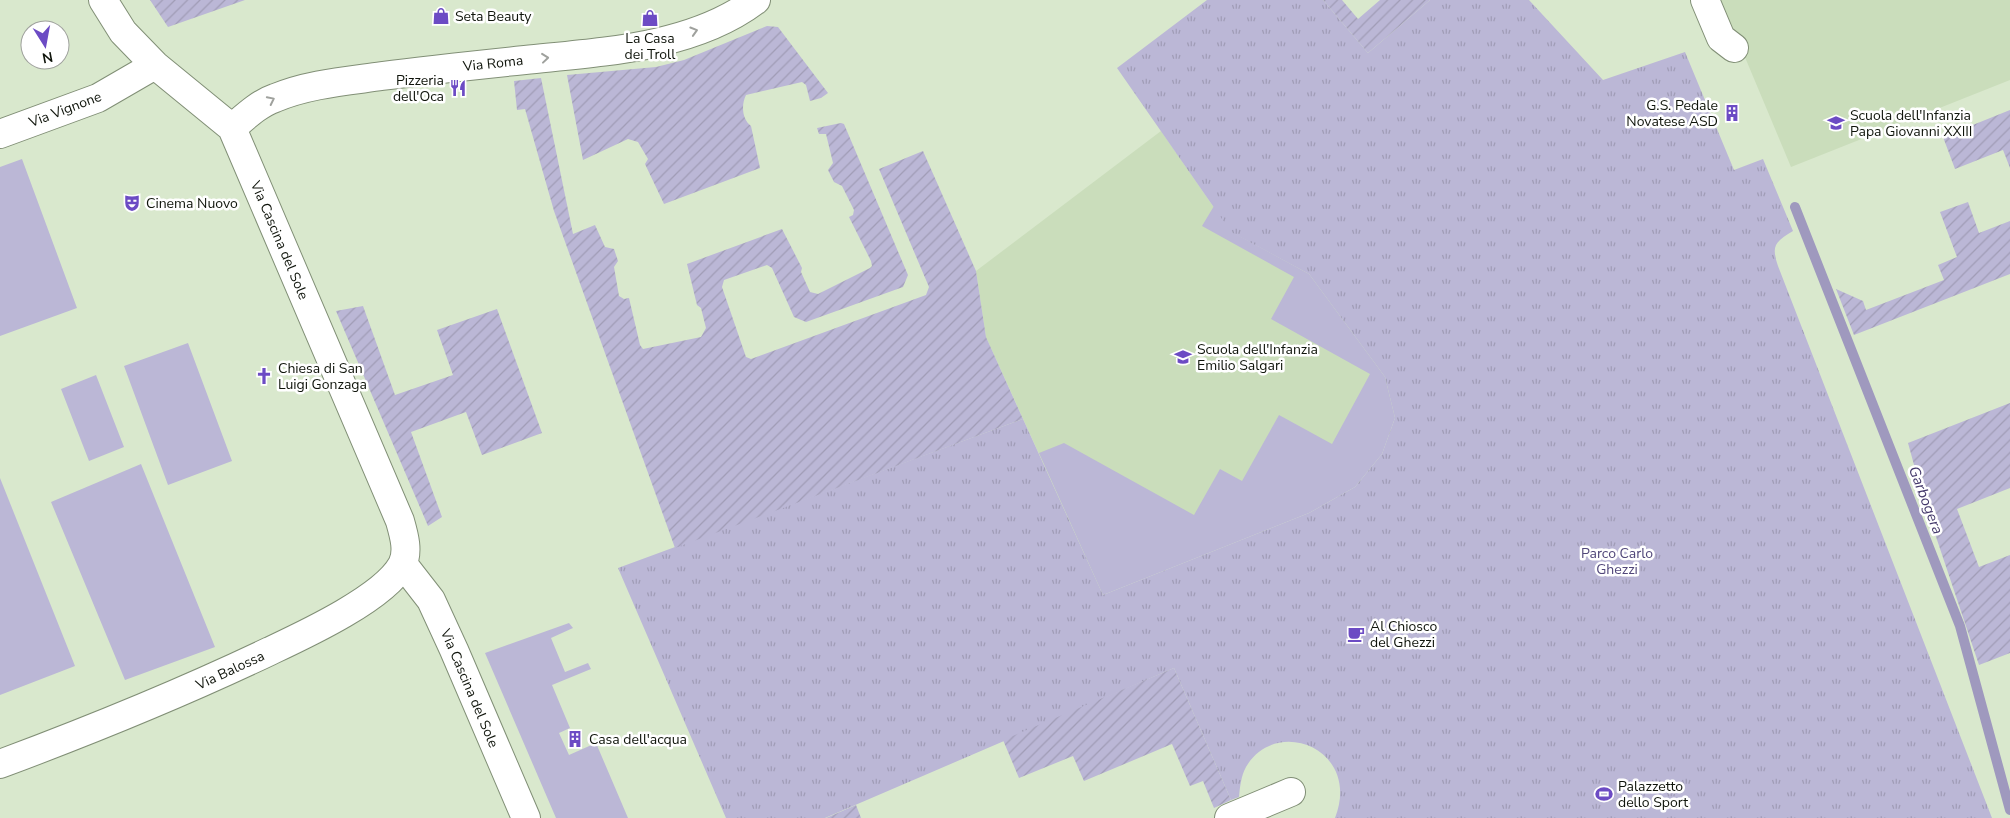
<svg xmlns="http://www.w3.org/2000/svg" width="2010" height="818" font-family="'Nunito Sans',sans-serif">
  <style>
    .built { fill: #caddbb }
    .grass { fill: #bbb7d6 }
    .park { fill: url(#park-tufts) }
    .garden { fill: url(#garden-furrows) }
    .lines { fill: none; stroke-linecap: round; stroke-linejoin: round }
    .stream { stroke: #9f99be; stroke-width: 10 }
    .street-casing { stroke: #818f76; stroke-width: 30 }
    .street { stroke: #fff; stroke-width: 28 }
    .oneway { stroke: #9fa19d }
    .labels { text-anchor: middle; stroke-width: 5; stroke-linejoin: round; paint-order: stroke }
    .poi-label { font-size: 14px; fill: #0f140b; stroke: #fff; text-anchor: start }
    .street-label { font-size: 14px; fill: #0f140b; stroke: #fff }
    .park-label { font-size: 14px; fill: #51477a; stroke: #fff }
    .water-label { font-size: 15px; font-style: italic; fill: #44396b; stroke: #fff }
  </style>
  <defs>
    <pattern id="park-tufts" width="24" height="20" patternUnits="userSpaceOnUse" patternTransform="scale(1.25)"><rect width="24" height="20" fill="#bbb7d6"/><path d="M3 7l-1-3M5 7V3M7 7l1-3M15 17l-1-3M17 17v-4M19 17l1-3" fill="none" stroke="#a09cb6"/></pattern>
    <pattern id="garden-furrows" width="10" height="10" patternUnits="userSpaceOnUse" patternTransform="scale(1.25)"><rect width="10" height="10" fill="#bbb7d6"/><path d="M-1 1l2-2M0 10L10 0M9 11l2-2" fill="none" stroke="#a09cb6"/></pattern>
  </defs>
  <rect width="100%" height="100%" fill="#d9e8cd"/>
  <!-- built -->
  <path class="built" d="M1721 0H2010V80L1791 167Z
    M1161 131 1231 232 1309 274 1385 377 1395 418 1103 595 986 337 976 271Z"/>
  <!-- grass -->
  <path class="grass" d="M22 159 77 308 0 336V167Z
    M1214 206 1232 232 1309 274 1385 377 1395 418 1382 454 1355 487 1309 513 1103 595 1039 453 1064 443 1194 515 1220 469 1242 481 1279 415 1332 444 1370 374 1271 319 1294 277 1202 226Z
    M188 343 232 461 168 485 124 366Z
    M96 375 124 447 89 461 61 389Z
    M141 464 215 647 125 680 51 502Z
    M0 478 75 666 0 695Z
    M569 623 573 628 551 638 565 672 588 663 591 669 552 685 570 728 559 733 569 755 596 743 628 818H556L485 653Z"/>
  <!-- park -->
  <path class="park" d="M1207 0H1323L1368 53 1430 0H1529L1603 80 1685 52 1734 170 1763 159 1793 231C1775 242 1771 245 1778 266L1992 818H1335C1362 749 1276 715 1246 767 1241 776 1240 787 1239 797L1231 800 1174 668 825 818H726L618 568 1023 419 1103 595 1309 513 1355 487 1382 454 1395 418 1385 377 1309 274 1231 232 1117 68Z"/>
  <!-- garden -->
  <path class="garden" d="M150 0H245L168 27Z
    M1323 0H1342L1358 19 1380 0H1430L1368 53Z
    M767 26 778 27 828 93 821 98 810 101 806 85 802 82 746 95C741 105 742 119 751 126L760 168 664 204 645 164 648 159 638 142 628 139 583 160 567 75 656 67 684 60Z
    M541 78 573 234 595 225 605 247 614 249 618 261 614 267 619 296 624 299 629 298 640 345 643 349 701 337 706 328 701 308 697 305 687 264 782 229 802 268 801 272 810 292 818 294 870 268 872 266 871 261 849 217 853 215 854 210 842 186 834 182 828 170 833 163 826 134H819L817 128 841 123 844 124 908 275 903 287 806 322 794 317 772 268 767 265 724 280 722 287 746 357 751 359 926 295 929 287 879 169 923 151 976 271 986 337 1023 419 675 548 554 211 525 109 517 110 514 81Z
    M2010 110V168L2003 150 1955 169 1943 137Z
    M1968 202 1979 233 2010 221V274L1854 335 1836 289 1863 301 1866 310 1944 280 1938 265 1957 257 1940 212Z
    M363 306 395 395 453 375 437 330 497 309 542 433 482 455 466 412 411 432 442 517 428 526 336 311Z
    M2010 403V488L1957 509 1979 567 2010 555V653L1979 665 1924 501 1908 443Z
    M1174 668 1231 800 1214 808 1203 781 1190 786 1172 744 1084 781 1073 756 1019 778 1003 740Z
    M856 805 861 818H826Z"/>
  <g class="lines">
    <!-- stream -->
    <path class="stream" d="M1795 207 1960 626 2010 810"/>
    <!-- street casing -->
    <g class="street-casing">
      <path id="street" d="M1705 0 1721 38 1734 48
        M232 128C245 117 258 104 275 98 308 84 347 81 382 76 429 70 477 65 525 60 601 52 693 48 756 0
        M0 134 98 98 155 65
        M403 564 431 600 454 650 526 818
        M0 764C91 730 182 693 270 651 304 635 384 598 402 565 409 552 404 535 400 521L232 128 155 65 123 32 103 0
        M1229 818 1291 792"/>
    </g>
    <!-- street -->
    <use href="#street" class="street"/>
  </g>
  <!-- one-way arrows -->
  <defs><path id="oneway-chevron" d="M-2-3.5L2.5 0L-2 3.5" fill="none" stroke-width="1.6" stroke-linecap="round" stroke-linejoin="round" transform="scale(1.25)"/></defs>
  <g class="oneway">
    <use href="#oneway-chevron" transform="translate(694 31) rotate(-17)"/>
    <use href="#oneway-chevron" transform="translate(545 58) rotate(-6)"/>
    <use href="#oneway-chevron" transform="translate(271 100) rotate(-26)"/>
  </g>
  <!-- icons -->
  <defs>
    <g id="shop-bare" transform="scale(1.35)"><path d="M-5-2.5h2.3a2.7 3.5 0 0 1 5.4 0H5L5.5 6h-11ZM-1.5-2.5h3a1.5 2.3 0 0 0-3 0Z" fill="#6c4bc4" stroke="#fff" stroke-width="2.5" paint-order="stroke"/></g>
    <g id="restaurant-bare" transform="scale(1.35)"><path d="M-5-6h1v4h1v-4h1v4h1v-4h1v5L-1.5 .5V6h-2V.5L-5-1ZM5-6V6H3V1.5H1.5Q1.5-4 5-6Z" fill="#6c4bc4" stroke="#fff" stroke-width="2.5" paint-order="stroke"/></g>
    <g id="building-bare" transform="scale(1.35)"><path d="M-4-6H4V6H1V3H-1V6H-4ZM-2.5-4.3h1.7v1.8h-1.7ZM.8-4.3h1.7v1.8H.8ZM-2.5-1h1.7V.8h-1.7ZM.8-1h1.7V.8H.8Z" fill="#6c4bc4" stroke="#fff" stroke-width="2.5" paint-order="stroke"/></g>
    <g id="school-bare" transform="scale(1.35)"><path d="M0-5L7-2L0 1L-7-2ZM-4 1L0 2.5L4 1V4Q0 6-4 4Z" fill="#6c4bc4" stroke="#fff" stroke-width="2.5" paint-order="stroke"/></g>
    <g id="theatre-bare" transform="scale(1.35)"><path d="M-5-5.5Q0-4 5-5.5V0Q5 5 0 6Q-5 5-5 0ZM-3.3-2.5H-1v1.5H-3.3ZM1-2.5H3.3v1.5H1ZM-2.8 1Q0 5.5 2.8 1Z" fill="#6c4bc4" stroke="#fff" stroke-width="2.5" paint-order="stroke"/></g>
    <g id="church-bare" transform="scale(1.35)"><path d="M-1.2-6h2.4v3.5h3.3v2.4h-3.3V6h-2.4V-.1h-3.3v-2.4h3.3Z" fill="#6c4bc4" stroke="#fff" stroke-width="2.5" paint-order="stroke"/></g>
    <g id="cafe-bare" transform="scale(1.35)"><path d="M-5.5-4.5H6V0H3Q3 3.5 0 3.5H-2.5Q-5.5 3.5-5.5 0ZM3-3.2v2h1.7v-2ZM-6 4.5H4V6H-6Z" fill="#6c4bc4" stroke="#fff" stroke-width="2.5" paint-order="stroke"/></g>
    <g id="stadium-bare" transform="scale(1.35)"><path d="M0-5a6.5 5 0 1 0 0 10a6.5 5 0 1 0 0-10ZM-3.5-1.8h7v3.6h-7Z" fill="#6c4bc4" stroke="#fff" stroke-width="2.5" paint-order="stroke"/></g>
  </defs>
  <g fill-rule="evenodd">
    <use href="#shop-bare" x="441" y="16"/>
    <use href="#shop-bare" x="650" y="18"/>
    <use href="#restaurant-bare" x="458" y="88"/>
    <use href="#building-bare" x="1732" y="113"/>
    <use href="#school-bare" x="1836" y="123"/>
    <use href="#theatre-bare" x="132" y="203"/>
    <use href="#school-bare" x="1183" y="357"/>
    <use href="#church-bare" x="264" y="376"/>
    <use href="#cafe-bare" x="1356" y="634"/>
    <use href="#building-bare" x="575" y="739"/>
    <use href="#stadium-bare" x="1604" y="794"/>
  </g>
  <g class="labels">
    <!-- poi labels -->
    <g class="poi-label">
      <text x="455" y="21">Seta Beauty</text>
      <text x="650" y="43" text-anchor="middle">La Casa<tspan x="650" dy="16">dei Troll</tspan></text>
      <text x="444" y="85" text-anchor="end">Pizzeria<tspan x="444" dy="16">dell'Oca</tspan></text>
      <text x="1718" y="110" text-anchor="end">G.S. Pedale<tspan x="1718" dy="16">Novatese ASD</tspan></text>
      <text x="1850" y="120">Scuola dell'Infanzia<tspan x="1850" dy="16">Papa Giovanni XXIII</tspan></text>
      <text x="146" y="208">Cinema Nuovo</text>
      <text x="1197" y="354">Scuola dell'Infanzia<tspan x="1197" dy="16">Emilio Salgari</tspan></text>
      <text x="278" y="373">Chiesa di San<tspan x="278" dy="16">Luigi Gonzaga</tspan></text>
      <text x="1370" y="631">Al Chiosco<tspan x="1370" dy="16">del Ghezzi</tspan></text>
      <text x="589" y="744">Casa dell'acqua</text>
      <text x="1618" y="791">Palazzetto<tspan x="1618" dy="16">dello Sport</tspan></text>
    </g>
    <!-- street labels -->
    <g class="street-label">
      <text transform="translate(493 63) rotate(-6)" y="5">Via Roma</text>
      <text transform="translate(65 109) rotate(-21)" y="5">Via Vignone</text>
      <text transform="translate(280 240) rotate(67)" y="5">Via Cascina del Sole</text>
      <text transform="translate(230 670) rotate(-25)" y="5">Via Balossa</text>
      <text transform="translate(470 688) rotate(67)" y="5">Via Cascina del Sole</text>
    </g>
    <!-- park labels -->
    <g class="park-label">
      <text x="1617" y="558">Parco Carlo<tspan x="1617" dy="16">Ghezzi</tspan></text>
    </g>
    <!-- water labels -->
    <g class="water-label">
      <text transform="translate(1926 500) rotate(69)" y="5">Garbogera</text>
    </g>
  </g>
  <!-- north arrow -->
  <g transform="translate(45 45) rotate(169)"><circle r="24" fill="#ffffff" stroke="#9fa19d"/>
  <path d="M0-4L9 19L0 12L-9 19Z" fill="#6c4bc4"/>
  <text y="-8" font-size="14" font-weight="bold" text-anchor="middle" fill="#0f140b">N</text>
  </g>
</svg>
